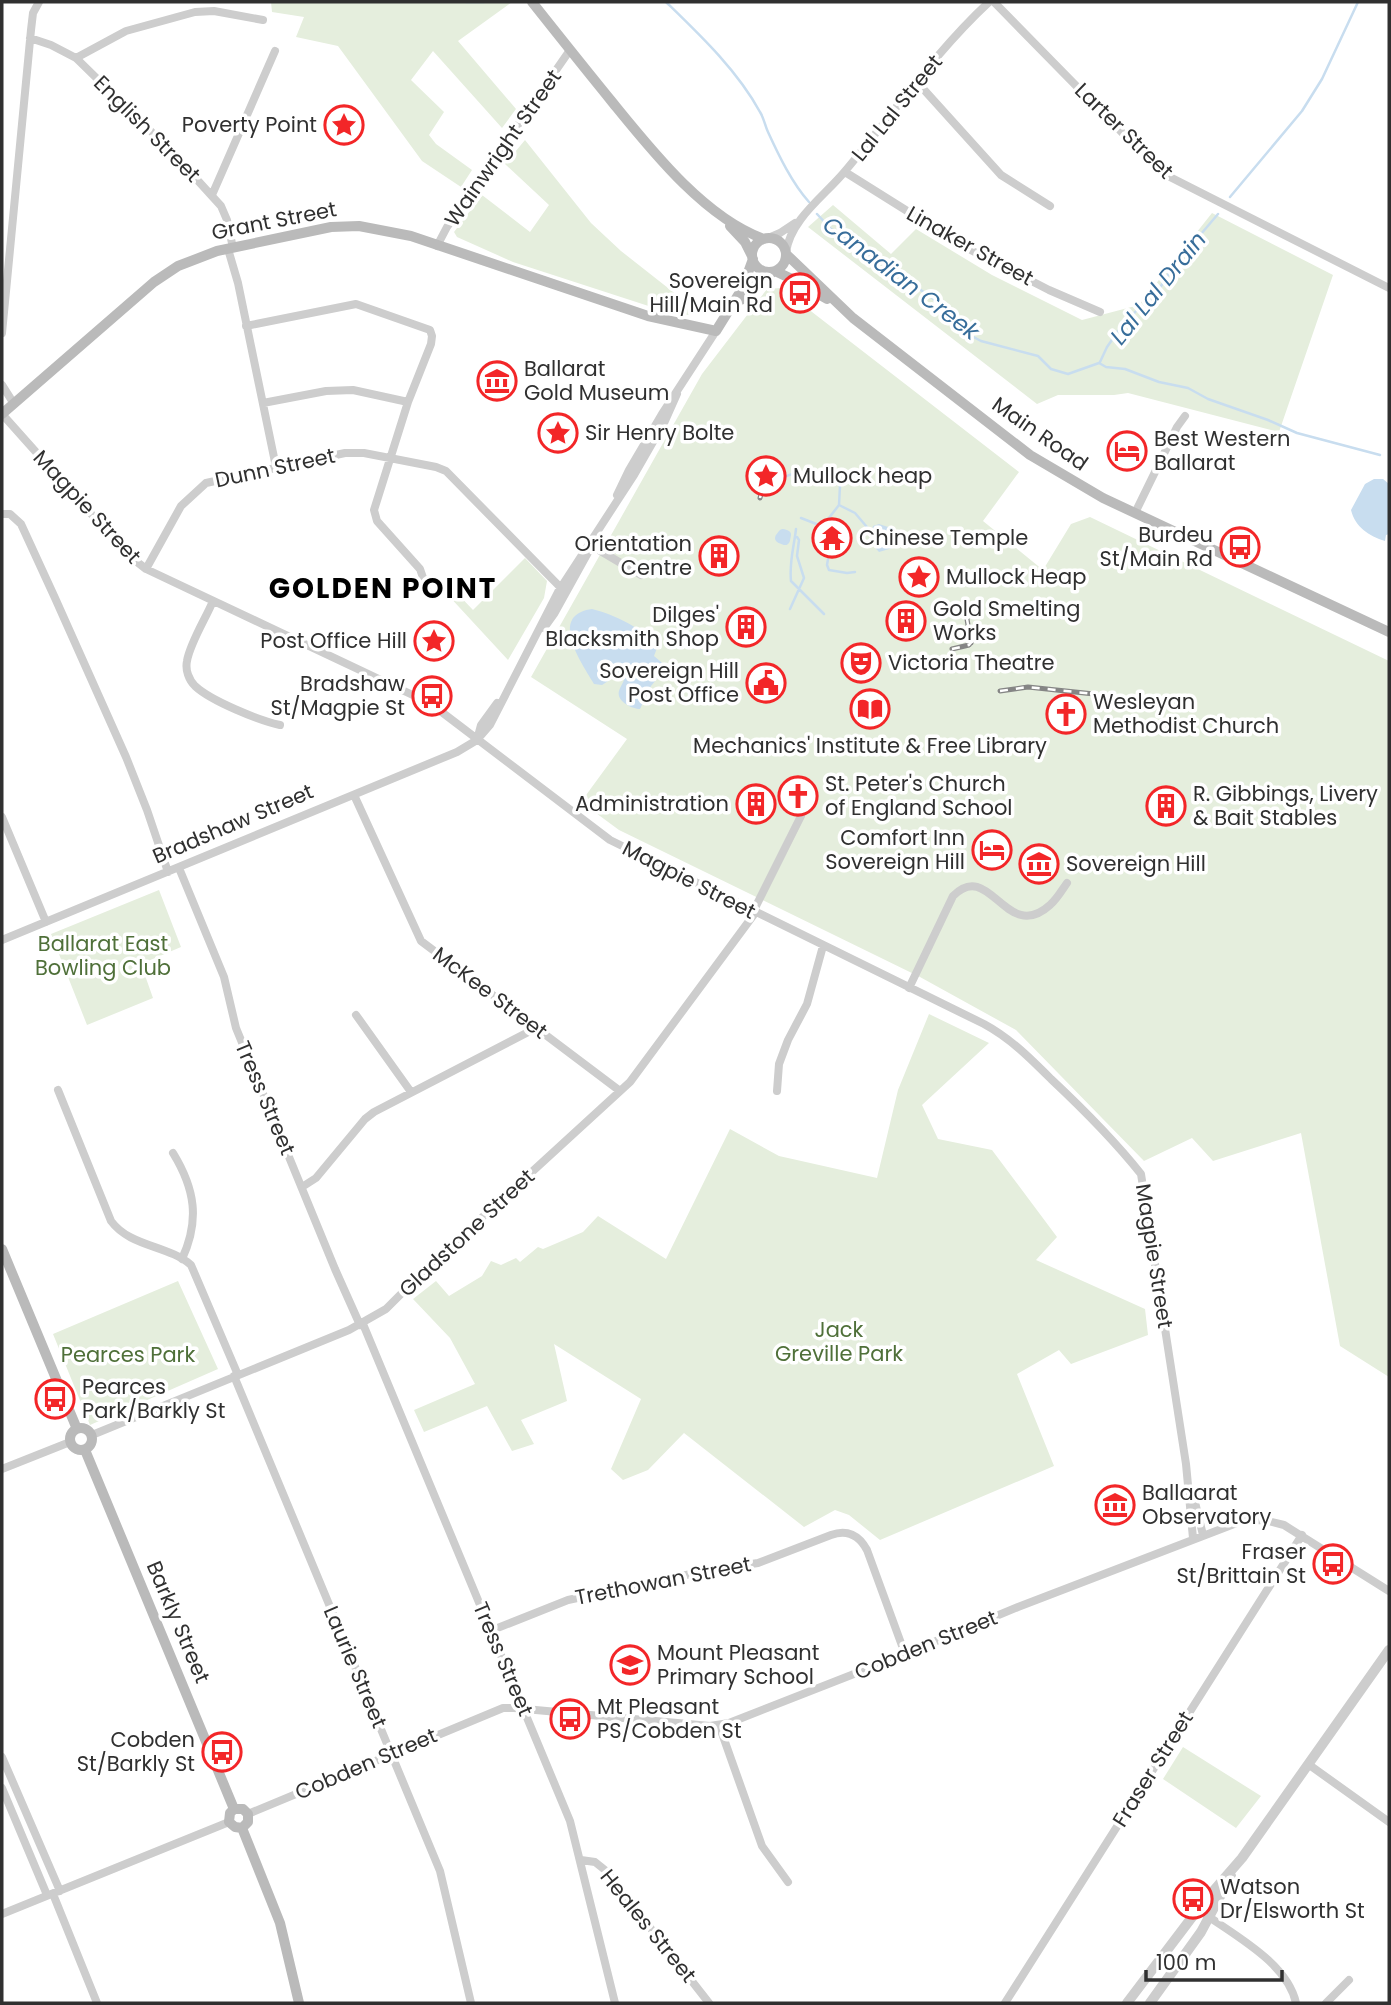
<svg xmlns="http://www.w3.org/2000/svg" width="1391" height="2005" font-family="Poppins,sans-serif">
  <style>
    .green { fill: #e5eedd }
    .water { fill: #c8ddef }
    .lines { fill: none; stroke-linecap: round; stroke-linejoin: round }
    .stream { stroke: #c8ddef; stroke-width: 2.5 }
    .canal { stroke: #c8ddef; stroke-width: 10 }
    .minor { stroke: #cdcdcd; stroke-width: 8 }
    .tertiary { stroke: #cdcdcd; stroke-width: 10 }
    .secondary { stroke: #bababa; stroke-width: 10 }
    .rail-casing { stroke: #858585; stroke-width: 5 }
    .rail { stroke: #fff; stroke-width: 2.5; stroke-dasharray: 8; stroke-linecap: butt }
    .labels { text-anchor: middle; stroke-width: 7; stroke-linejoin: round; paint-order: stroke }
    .street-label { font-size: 21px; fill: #303030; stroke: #fff }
    .poi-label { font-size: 21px; fill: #303030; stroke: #fff; text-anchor: start }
    .park-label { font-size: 21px; fill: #4f7039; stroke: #fff }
    .water-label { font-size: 23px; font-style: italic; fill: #376d9a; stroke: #fff }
    .district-label { font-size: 28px; font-weight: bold; letter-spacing: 2px; fill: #000; stroke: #fff }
  </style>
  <rect width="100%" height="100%" fill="#fff"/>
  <!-- green -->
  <path class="green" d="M271 2H512L458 41 516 109 502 128 433 51 411 80 444 112 429 135 436 144 472 170 461 187 422 161 338 46 296 37 304 17 272 12Z
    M525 140 591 223 621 251 696 310 689 315 667 312 513 262 457 237 454 232 482 195 530 232 549 205 505 164Z
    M833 205 891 254 916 229 992 275 1082 320 1139 305 1212 213 1333 275 1279 432 1128 393 1114 395H1058L1037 404 808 227Z
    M781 288 1019 472 983 521 1043 570 1071 524 1090 517 1389 661V1377L1340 1346 1301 1133 1213 1161 1192 1138 1144 1161 1016 1030 920 977 619 830 581 802 627 739 531 677 702 374 767 289Z
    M525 558 547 581 544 598 508 660 447 594 453 589 473 610Z
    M159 890 181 947 141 964 153 998 87 1025 51 934Z
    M929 1014 989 1043 922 1105 938 1139 992 1150 1057 1237 1036 1260 1145 1309 1148 1335 1071 1364 1059 1350 1017 1374 1054 1466 880 1540 849 1515 835 1510 804 1527 684 1433 648 1470 623 1480 611 1469 641 1399 554 1344 567 1401 521 1420 534 1444 512 1451 487 1406 424 1432 414 1410 475 1384 450 1338 413 1299 436 1281 449 1296 482 1276 491 1261 501 1265 516 1258 520 1262 538 1247 543 1249 583 1232 598 1216 666 1259 730 1129 779 1156 877 1178 898 1090Z
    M178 1281 218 1369 90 1425 53 1334Z
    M1183 1747 1261 1796 1236 1828 1163 1779Z"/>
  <!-- water -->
  <path class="water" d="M1374 479H1383L1389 484V534L1386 535 1385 541C1369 536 1355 527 1351 510L1365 484Z
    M879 524 894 529 893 538 899 540 896 547 879 552 870 542 873 526Z
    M592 609C615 615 644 628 657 648L654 656 667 667 651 686 640 709C632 709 616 701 619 691 620 687 623 683 624 680L622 675 619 674 602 685 594 684C583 665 547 615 592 609Z"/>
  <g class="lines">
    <!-- stream -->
    <path class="stream" d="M466 2H484
      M666 2C700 35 737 70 760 112 764 118 765 126 768 132 779 156 792 183 809 202
      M1230 197 1302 111 1322 79 1358 2
      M817 214 831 229 931 297 945 309 955 324 966 333 981 341 1038 356 1051 369 1068 374 1099 363 1106 367 1125 369 1159 382 1188 388 1208 399 1268 420 1297 433 1380 455
      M1100 362 1107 347 1121 327 1138 309 1149 305 1173 267 1218 214
      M826 472 840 486 839 505
      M766 488C780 479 795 469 811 473
      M801 518 819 525 825 523 839 505 855 513 872 533
      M796 529C794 547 789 562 791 581L824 614
      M899 543H907
      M828 559 827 565 829 570 847 573 855 572
      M790 609 804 578 797 556 799 540 797 537"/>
    <!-- canal -->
    <path class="canal" d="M783 534 786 535 785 540 780 538Z"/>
    <!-- minor -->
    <path class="minor" d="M994 2 1146 157 1166 175 1389 288
      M30 38 51 45 76 58 170 150 221 206 227 220 233 248
      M76 58 126 31 195 12 214 11 263 20
      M917 82 1001 175 1050 206
      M845 172 963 246 1049 290 1100 312
      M212 195 275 51
      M766 239 780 233 795 223
      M437 246 447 227 570 50
      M228 249 238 283 276 467
      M786 252C791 218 826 195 846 170 893 114 935 52 989 2
      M246 326 356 304 430 330 432 336 431 344 408 402 374 510 377 521 420 569 427 589
      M2 333 31 30 33 13 39 2
      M2 385 14 404
      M263 403 326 391 353 390 408 402
      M2 414 127 554 146 569 419 698 439 710 610 840 984 1024C1010 1038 1030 1058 1051 1079 1083 1109 1114 1140 1141 1174L1186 1464 1193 1538
      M617 495 629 470 662 414 716 331
      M1135 513 1177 427 1185 416
      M2 514H10L21 524 55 598 126 757 147 810 168 872
      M592 546 641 575
      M146 569 181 506 206 483 345 453H364L436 467 446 471 565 592
      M213 601C206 618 190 643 187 661 185 670 189 680 195 686 211 701 258 720 280 725
      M544 628 554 614 590 549
      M477 740 481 725 497 703
      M354 795 421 941 620 1091
      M2 817 46 922
      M179 868 224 977 236 1028 335 1269 360 1325
      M753 912 801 816
      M2 940 457 752 477 740 490 725 558 592 634 475 665 421 677 394
      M909 988 953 896C990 858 1006 945 1050 905 1057 899 1062 890 1067 883
      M356 1015 411 1092
      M58 1090 111 1221C130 1247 168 1245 191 1265L238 1375
      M777 1091 779 1064 788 1040 807 1004 823 946
      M173 1153C195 1189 200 1220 182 1259
      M302 1187 316 1178 365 1119 374 1112 538 1027
      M363 1324 570 1821 615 2003
      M234 1376 440 1871 471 2003
      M92 1435 349 1330 386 1309 428 1267 630 1082 755 913
      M2 1469 70 1442
      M1193 1494 1203 1535
      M490 1631 568 1600 705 1571 758 1563 831 1535C847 1529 859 1535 867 1550L905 1654
      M719 1725 762 1846 788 1882
      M2 1757 60 1891
      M1308 1764 1389 1822
      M2 1788 47 1895
      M248 1814 503 1708H514L710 1726 729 1723 905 1654 1018 1607 1242 1521 1264 1520 1284 1525 1389 1591
      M581 1860 595 1862 605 1870 709 2003
      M53 1894 97 2003
      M1198 1909C1231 1934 1287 1961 1296 2003
      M2 1914 229 1822
      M1005 2003 1302 1535
      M1326 2003 1349 1980"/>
    <!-- tertiary -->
    <path class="tertiary" d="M1127 2003 1202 1904 1242 1858 1389 1650
      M1150 2003 1201 1932 1231 1876"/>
    <!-- secondary -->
    <path class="secondary" d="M532 2C559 36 586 70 613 103 652 151 705 218 764 239
      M730 226 745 242 752 256
      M752 255a17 17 0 1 1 34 0a17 17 0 1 1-34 0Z
      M786 254 853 318 1030 455 1103 498 1389 632
      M775 271 794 280 827 299
      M741 300 762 279 773 272
      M2 414 154 282 178 266 217 251 331 227 359 226 411 236 648 316 716 331 742 289 753 259
      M2 1249 77 1429
      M70 1439a11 11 0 1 1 22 0a11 11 0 1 1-22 0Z
      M85 1450 234 1809
      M234 1809H243L248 1814V1822L242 1828
      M234 1809 230 1813 229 1822 235 1827 242 1828
      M242 1828 280 1923 299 2003"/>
    <!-- rail casing -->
    <g class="rail-casing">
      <path id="rail" d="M760 498 765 477
        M967 619 971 643
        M952 649 969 645 977 635
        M1000 691 1028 687 1094 694"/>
    </g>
    <!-- rail -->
    <use href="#rail" class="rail"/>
  </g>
  <!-- icons -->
  <defs>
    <g id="sight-ring" transform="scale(2.0125)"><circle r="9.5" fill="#fff" stroke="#f32628" stroke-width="1.5"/><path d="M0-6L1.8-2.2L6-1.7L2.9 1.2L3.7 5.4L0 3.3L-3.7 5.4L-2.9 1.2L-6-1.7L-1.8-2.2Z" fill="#f32628"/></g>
    <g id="bus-ring" transform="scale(2.0125)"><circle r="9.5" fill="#fff" stroke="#f32628" stroke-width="1.5"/><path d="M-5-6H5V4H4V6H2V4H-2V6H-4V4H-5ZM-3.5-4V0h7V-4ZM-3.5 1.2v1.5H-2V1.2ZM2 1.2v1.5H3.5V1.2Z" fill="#f32628"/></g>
    <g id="museum-ring" transform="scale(2.0125)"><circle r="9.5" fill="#fff" stroke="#f32628" stroke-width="1.5"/><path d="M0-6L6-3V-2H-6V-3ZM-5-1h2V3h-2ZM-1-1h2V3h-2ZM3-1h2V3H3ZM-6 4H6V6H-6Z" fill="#f32628"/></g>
    <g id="hotel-ring" transform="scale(2.0125)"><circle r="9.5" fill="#fff" stroke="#f32628" stroke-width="1.5"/><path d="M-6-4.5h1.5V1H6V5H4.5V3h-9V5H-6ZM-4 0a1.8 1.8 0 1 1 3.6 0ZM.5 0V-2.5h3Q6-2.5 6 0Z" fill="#f32628"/></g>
    <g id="temple-ring" transform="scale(2.0125)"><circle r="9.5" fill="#fff" stroke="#f32628" stroke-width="1.5"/><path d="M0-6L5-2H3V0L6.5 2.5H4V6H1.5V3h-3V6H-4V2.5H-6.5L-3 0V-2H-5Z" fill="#f32628"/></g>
    <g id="building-ring" transform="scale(2.0125)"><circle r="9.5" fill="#fff" stroke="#f32628" stroke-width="1.5"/><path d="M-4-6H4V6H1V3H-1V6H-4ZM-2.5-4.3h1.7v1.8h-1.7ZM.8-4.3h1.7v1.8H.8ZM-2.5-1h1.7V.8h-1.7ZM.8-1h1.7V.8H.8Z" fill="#f32628"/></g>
    <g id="theatre-ring" transform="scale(2.0125)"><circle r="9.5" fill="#fff" stroke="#f32628" stroke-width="1.5"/><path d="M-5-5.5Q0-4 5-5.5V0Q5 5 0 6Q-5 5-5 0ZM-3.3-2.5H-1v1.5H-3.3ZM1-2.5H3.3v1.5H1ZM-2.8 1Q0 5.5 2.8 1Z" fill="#f32628"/></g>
    <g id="civic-ring" transform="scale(2.0125)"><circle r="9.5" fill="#fff" stroke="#f32628" stroke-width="1.5"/><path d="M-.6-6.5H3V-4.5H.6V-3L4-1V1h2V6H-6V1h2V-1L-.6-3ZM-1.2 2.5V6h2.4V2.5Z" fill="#f32628"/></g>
    <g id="library-ring" transform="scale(2.0125)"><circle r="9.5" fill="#fff" stroke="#f32628" stroke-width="1.5"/><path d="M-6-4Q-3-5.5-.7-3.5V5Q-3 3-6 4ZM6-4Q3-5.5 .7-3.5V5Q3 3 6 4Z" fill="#f32628"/></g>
    <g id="church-ring" transform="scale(2.0125)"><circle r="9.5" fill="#fff" stroke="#f32628" stroke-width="1.5"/><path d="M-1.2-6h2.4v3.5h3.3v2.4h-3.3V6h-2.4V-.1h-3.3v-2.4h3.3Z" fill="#f32628"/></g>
    <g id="school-ring" transform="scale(2.0125)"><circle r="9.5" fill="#fff" stroke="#f32628" stroke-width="1.5"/><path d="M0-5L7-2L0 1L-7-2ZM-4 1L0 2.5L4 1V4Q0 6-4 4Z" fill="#f32628"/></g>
  </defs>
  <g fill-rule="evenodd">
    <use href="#sight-ring" x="344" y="125"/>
    <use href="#bus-ring" x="800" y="293"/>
    <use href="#museum-ring" x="497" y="381"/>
    <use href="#sight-ring" x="558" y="433"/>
    <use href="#hotel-ring" x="1127" y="451"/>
    <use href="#sight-ring" x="766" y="476"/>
    <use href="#temple-ring" x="832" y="538"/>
    <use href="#bus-ring" x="1240" y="547"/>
    <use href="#building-ring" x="719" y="556"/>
    <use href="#sight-ring" x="919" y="577"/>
    <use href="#building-ring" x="906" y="621"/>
    <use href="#building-ring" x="746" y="627"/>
    <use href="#sight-ring" x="434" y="641"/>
    <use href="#theatre-ring" x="861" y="663"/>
    <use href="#civic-ring" x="766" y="683"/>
    <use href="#bus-ring" x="432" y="696"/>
    <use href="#library-ring" x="870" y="709"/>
    <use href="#church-ring" x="1066" y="714"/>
    <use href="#church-ring" x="798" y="796"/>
    <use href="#building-ring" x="756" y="804"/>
    <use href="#building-ring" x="1166" y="806"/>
    <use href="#hotel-ring" x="992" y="850"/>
    <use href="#museum-ring" x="1039" y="864"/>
    <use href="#bus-ring" x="55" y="1399"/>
    <use href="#museum-ring" x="1115" y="1505"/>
    <use href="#bus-ring" x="1333" y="1564"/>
    <use href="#school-ring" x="630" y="1665"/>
    <use href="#bus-ring" x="570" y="1719"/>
    <use href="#bus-ring" x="222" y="1752"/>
    <use href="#bus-ring" x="1193" y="1899"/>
  </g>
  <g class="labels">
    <!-- street labels -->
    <g class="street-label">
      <text transform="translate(897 108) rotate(-51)" y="7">Lal Lal Street</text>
      <text transform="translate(147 129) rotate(45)" y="7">English Street</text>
      <text transform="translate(1124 131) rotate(44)" y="7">Larter Street</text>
      <text transform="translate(503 148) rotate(-55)" y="7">Wainwright Street</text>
      <text transform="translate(274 221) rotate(-11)" y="7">Grant Street</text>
      <text transform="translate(970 246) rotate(29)" y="7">Linaker Street</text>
      <text transform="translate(1040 434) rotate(35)" y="7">Main Road</text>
      <text transform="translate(275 468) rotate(-12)" y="7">Dunn Street</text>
      <text transform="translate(87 507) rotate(47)" y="7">Magpie Street</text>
      <text transform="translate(233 824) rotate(-23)" y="7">Bradshaw Street</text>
      <text transform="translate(689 880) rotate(27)" y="7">Magpie Street</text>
      <text transform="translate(490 993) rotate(37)" y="7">McKee Street</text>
      <text transform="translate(265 1098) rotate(67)" y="7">Tress Street</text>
      <text transform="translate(467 1233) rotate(-43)" y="7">Gladstone Street</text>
      <text transform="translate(1154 1256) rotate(81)" y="7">Magpie Street</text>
      <text transform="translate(663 1581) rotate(-11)" y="7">Trethowan Street</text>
      <text transform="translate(178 1622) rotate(67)" y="7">Barkly Street</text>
      <text transform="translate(926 1645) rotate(-22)" y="7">Cobden Street</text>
      <text transform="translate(503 1659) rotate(67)" y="7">Tress Street</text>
      <text transform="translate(355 1667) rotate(67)" y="7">Laurie Street</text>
      <text transform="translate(366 1764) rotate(-23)" y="7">Cobden Street</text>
      <text transform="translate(1153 1769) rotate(-58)" y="7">Fraser Street</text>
      <text transform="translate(648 1926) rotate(51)" y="7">Heales Street</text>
    </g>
    <!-- poi labels -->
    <g class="poi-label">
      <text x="317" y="132" text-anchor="end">Poverty Point</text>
      <text x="773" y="288" text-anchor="end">Sovereign<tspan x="773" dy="24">Hill/Main Rd</tspan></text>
      <text x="524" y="376">Ballarat<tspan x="524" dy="24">Gold Museum</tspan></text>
      <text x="585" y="440">Sir Henry Bolte</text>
      <text x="1154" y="446">Best Western<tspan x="1154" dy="24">Ballarat</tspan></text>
      <text x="793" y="483">Mullock heap</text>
      <text x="1213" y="542" text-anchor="end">Burdeu<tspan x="1213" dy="24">St/Main Rd</tspan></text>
      <text x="859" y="545">Chinese Temple</text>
      <text x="692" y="551" text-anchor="end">Orientation<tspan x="692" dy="24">Centre</tspan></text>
      <text x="946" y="584">Mullock Heap</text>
      <text x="933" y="616">Gold Smelting<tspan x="933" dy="24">Works</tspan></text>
      <text x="719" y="622" text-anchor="end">Dilges'<tspan x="719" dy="24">Blacksmith Shop</tspan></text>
      <text x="407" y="648" text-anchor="end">Post Office Hill</text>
      <text x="888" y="670">Victoria Theatre</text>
      <text x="739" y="678" text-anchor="end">Sovereign Hill<tspan x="739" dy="24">Post Office</tspan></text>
      <text x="405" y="691" text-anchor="end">Bradshaw<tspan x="405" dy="24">St/Magpie St</tspan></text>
      <text x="1093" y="709">Wesleyan<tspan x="1093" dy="24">Methodist Church</tspan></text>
      <text x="870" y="753" text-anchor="middle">Mechanics' Institute &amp; Free Library</text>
      <text x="825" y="791">St. Peter's Church<tspan x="825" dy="24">of England School</tspan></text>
      <text x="1193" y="801">R. Gibbings, Livery<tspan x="1193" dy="24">&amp; Bait Stables</tspan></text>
      <text x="729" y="811" text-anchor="end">Administration</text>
      <text x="965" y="845" text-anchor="end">Comfort Inn<tspan x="965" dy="24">Sovereign Hill</tspan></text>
      <text x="1066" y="871">Sovereign Hill</text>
      <text x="82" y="1394">Pearces<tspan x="82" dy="24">Park/Barkly St</tspan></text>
      <text x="1142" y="1500">Ballaarat<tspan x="1142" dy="24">Observatory</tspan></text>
      <text x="1306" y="1559" text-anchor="end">Fraser<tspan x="1306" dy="24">St/Brittain St</tspan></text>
      <text x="657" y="1660">Mount Pleasant<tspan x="657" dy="24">Primary School</tspan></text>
      <text x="597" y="1714">Mt Pleasant<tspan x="597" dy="24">PS/Cobden St</tspan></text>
      <text x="195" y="1747" text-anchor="end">Cobden<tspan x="195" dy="24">St/Barkly St</tspan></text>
      <text x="1220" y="1894">Watson<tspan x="1220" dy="24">Dr/Elsworth St</tspan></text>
    </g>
    <!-- park labels -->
    <g class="park-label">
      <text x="103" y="951">Ballarat East<tspan x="103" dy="24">Bowling Club</tspan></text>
      <text x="839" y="1337">Jack<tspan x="839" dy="24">Greville Park</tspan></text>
      <text x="128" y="1362">Pearces Park</text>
    </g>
    <!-- water labels -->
    <g class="water-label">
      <text transform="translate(901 278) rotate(37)" y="8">Canadian Creek</text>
      <text transform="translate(1158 288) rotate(-51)" y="8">Lal Lal Drain</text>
    </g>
    <!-- district labels -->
    <g class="district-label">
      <text x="383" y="598">GOLDEN POINT</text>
    </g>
  </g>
  <!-- border -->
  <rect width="1391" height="2005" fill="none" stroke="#303030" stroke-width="7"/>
  <!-- scale -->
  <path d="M1146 1970v10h136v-10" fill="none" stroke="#303030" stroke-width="3.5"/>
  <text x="1156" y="1970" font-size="21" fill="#303030" stroke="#ffffff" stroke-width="5" paint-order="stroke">100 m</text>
</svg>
